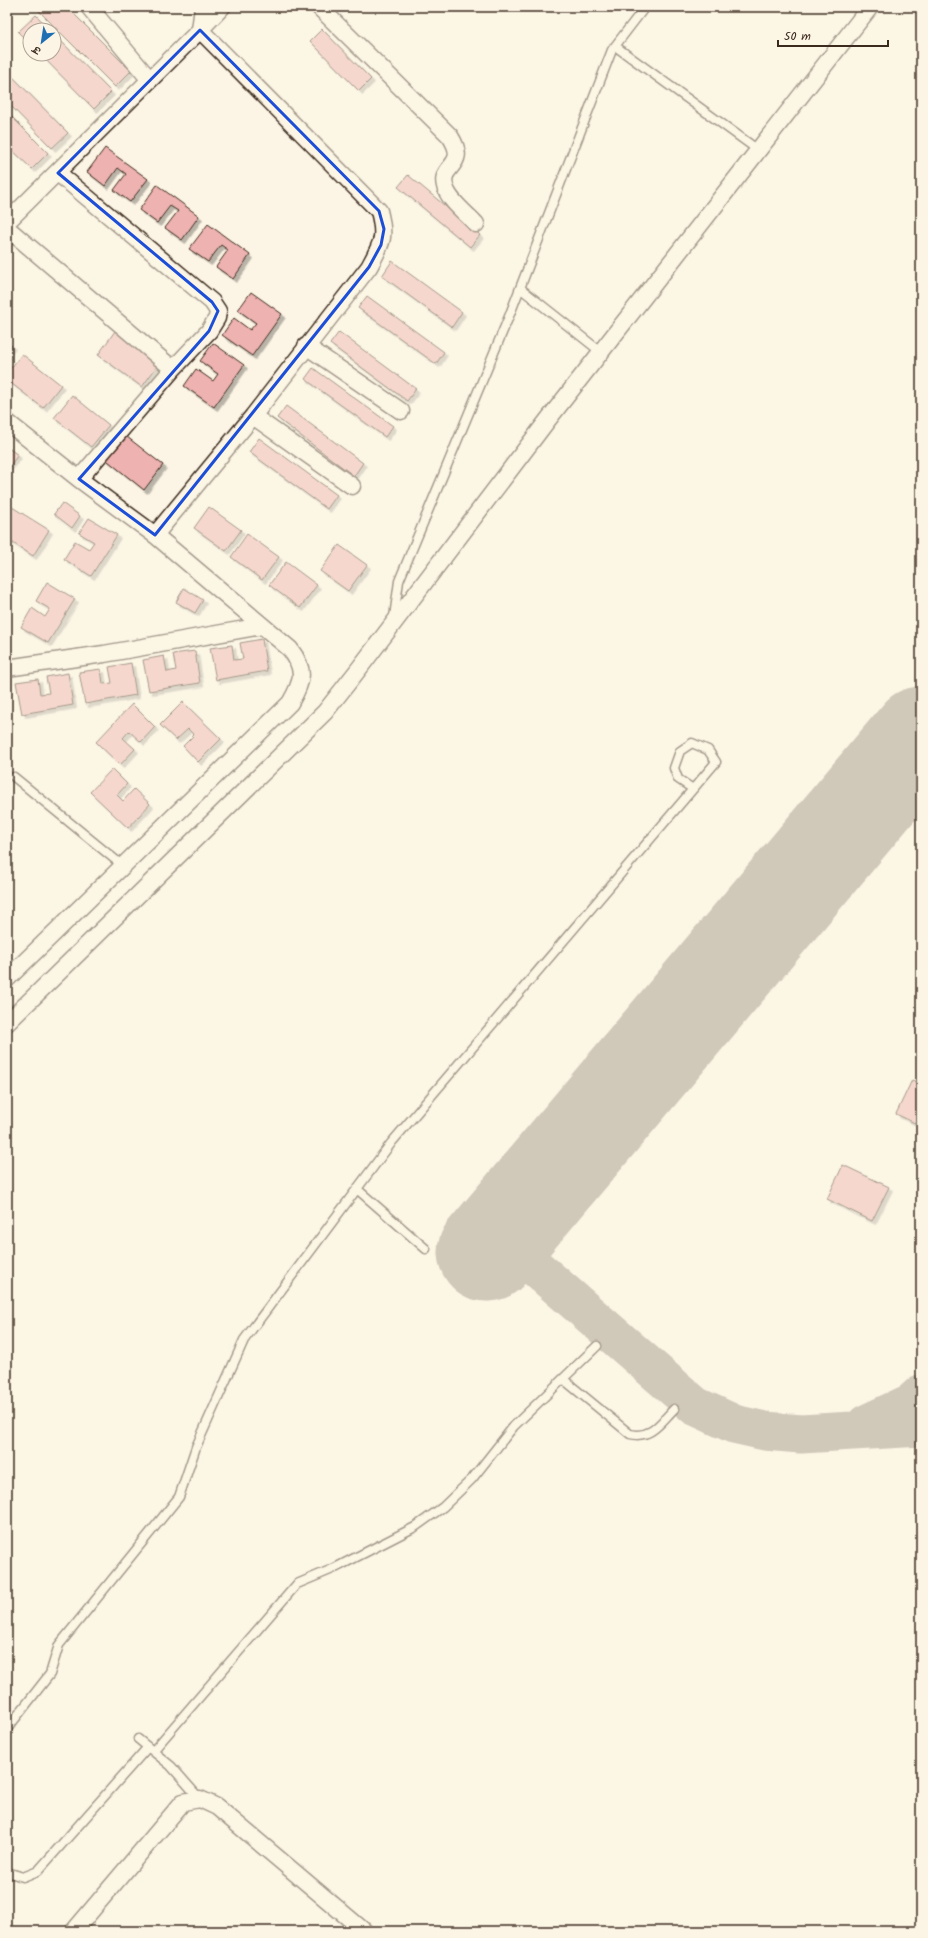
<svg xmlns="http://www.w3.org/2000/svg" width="928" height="1938" font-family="Kalam,'Playpen Sans Deva',sans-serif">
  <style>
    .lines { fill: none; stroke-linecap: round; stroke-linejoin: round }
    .taxiway { stroke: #9c9082; stroke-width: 39 }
    .runway { stroke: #9c9082; stroke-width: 99 }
    .building { fill: #eeb2b0; stroke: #3b2a1e; filter: url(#shadow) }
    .lane-casing { stroke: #3b2a1e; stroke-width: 11 }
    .street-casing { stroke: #3b2a1e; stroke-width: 19 }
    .lane { stroke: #fcf5e5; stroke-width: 8 }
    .street { stroke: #fcf5e5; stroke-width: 16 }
    .marked { fill: none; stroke: #1d4ed8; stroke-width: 3; stroke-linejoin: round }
  </style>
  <defs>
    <filter id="shadow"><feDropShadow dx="3.5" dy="3.5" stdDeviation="0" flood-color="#0004"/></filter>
  </defs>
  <rect width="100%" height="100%" fill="#fcf5e5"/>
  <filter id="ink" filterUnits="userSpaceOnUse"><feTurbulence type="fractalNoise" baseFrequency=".025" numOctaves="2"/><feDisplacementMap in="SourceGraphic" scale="8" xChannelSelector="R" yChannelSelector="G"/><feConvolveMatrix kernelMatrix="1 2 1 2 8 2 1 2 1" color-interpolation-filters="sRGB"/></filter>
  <g filter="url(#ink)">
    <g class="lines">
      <!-- taxiway -->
      <path class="taxiway" d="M501 1235 535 1267 695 1406 734 1424 765 1431 801 1434 921 1427
        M866 1424 911 1403 921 1394"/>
      <!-- runway -->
      <path class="runway" d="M487 1252 921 736"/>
    </g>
    <!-- building -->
    <path class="building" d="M43 7H67L131 71 115 87 39 11Z
      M36 15 50 30H30V44L18 32Z
      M322 29 371 79 359 91 310 41Z
      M54 34 111 92 94 109 40 54H54Z
      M7 71 68 133 52 148 7 102Z
      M7 112 48 153 32 169 7 145Z
      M105 148 148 179 130 202 114 190 126 174 118 168 105 186 87 172Z
      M408 175 480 235 470 247 398 187Z
      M157 185 199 216 182 240 165 228 178 211 170 206 157 223 139 210Z
      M208 224 250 255 233 279 216 267 228 250 221 245 208 262 189 249Z
      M392 261 462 312 452 327 382 276Z
      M251 292 282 314 252 356 222 335 234 318 250 330 256 323 238 310Z
      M367 296 444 352 436 364 358 308Z
      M115 331 160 362 142 387 98 355Z
      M339 332 416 389 407 401 330 344Z
      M7 342 12 346 7 352Z
      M213 343 244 365 214 407 184 386 196 369 213 381 218 374 200 361Z
      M22 354 61 385 43 408 7 380V373Z
      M313 368 393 426 385 437 305 379Z
      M72 395 109 425 91 447 54 418Z
      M286 406 363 463 354 476 277 418Z
      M122 433 163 465 144 490 103 457Z
      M259 438 337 495 327 509 249 452Z
      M7 447 18 455 8 468H7Z
      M62 503 80 516 72 528 54 514Z
      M12 507 49 530 33 556 7 539V515Z
      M209 507 241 530 226 551 194 528Z
      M89 518 117 535 91 576 64 559 75 541 89 549 94 542 79 533Z
      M247 534 279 557 262 580 231 557Z
      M339 545 367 565 348 591 320 571Z
      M286 562 317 585 300 608 269 585Z
      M47 582 75 599 48 643 21 627 32 608 45 617 50 609 36 601Z
      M184 588 203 600 195 613 176 602Z
      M262 639 267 671 216 680 210 648 232 645 234 660 243 659 240 643Z
      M195 651 200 683 149 691 143 660 164 656 167 672 176 670 173 654Z
      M131 663 136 695 85 704 79 672 101 669 103 684 112 683 109 667Z
      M68 673 73 705 22 714 16 682 38 679 40 694 49 693 46 677Z
      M183 702 221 739 198 762 183 746 194 735 188 729 176 740 160 725Z
      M132 704 155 727 141 742 129 731 123 738 135 749 120 765 96 742Z
      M112 769 127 784 117 795 123 801 134 789 150 804 128 828 90 792Z
      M912 1080 921 1084V1126L896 1114Z
      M843 1165 889 1187 872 1221 827 1199Z"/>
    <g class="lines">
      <!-- lane casing -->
      <g class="lane-casing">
        <path id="lane" d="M615 46 758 150
          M520 288 601 352
          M394 617 399 581 510 314 612 50 645 7
          M14 777 123 866
          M357 1189 426 1249
          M563 1379 630 1434C651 1439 660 1423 674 1409
          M7 1729 50 1674 59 1645 179 1497 196 1447 244 1340 392 1142 693 789 716 762 708 750 692 743 680 751 674 768 678 779 693 789
          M138 1739 171 1766 200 1799
          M153 1751 297 1584 335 1568 415 1527 443 1507 472 1479 514 1426 597 1346
          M7 1872 23 1877 38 1871 148 1747"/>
      </g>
      <!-- street casing -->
      <g class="street-casing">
        <path id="street" d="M89 7 150 80
          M319 7 450 136C470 167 439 164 445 186 448 200 466 213 476 224
          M200 30 222 7
          M200 30 203 7
          M58 173 212 302 218 311 217 318 209 331 173 369 79 479
          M7 222 200 30 379 211C386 238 382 243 369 267L253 416 155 535
          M7 228 173 369
          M306 346 401 411
          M253 416 352 486
          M7 422 79 479 155 535 290 649C306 670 303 681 290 703L7 979
          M7 668 104 654 262 626
          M7 1023 325 712 358 670 547 421 870 7
          M74 1931 183 1802 200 1799 217 1807 364 1931"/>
      </g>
      <!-- lane -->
      <use href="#lane" class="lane"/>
      <!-- street -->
      <use href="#street" class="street"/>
    </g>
  </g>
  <!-- marked area -->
  <path d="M0 0H928V1938H0ZM200 30 379 211 384 229 381 245 369 267 155 535 79 479 209 331 218 311 212 302 58 173Z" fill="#fcf5e5" fill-opacity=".55" fill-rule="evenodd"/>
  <path class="marked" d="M200 30 379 211 384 229 381 245 369 267 155 535 79 479 209 331 218 311 212 302 58 173Z"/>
  <!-- margin -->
  <rect width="928" height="1938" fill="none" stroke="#fcf5e5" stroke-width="24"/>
  <rect x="12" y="12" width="904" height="1914" fill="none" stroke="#3b2a1e" stroke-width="1.5" filter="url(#ink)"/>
  <!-- north arrow -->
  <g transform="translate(42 42) rotate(210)"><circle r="19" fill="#fcf5e5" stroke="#afa495"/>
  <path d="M0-3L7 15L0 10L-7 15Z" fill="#1f6fb2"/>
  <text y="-6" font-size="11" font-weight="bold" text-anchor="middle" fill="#3b2a1e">उ</text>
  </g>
  <!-- scale -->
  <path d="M778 40v6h110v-6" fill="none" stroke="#3b2a1e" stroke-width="2"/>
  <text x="784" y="40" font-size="12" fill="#3b2a1e" stroke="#fcf5e5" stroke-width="3" paint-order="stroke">50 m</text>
</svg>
